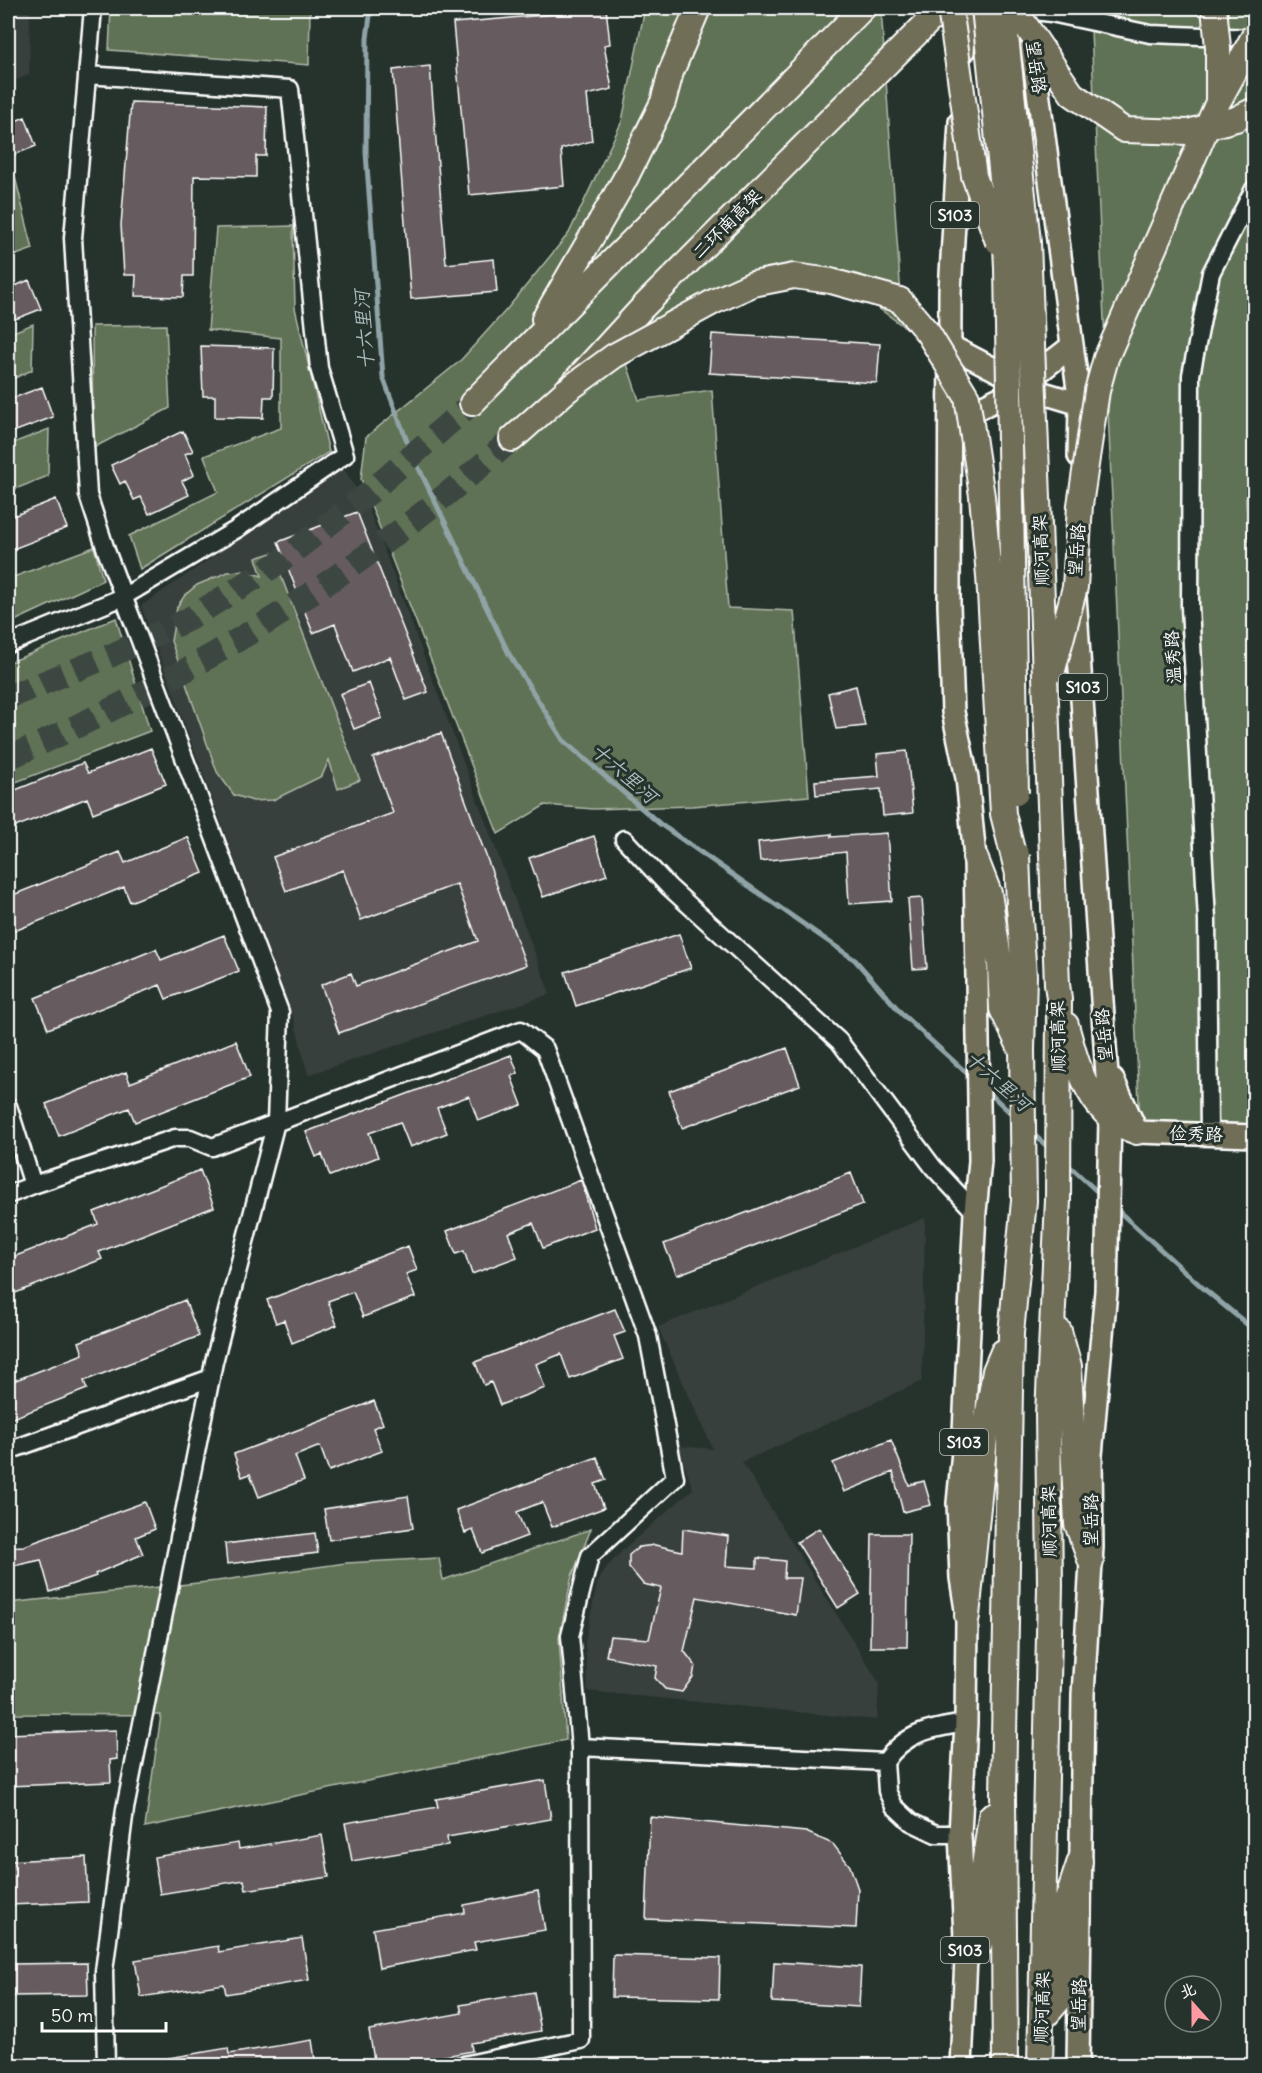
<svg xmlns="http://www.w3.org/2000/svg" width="1262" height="2073" font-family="Delius,'LXGW WenKai TC',sans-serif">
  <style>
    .built { fill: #393f3c }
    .green { fill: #617254; stroke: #b0b8aa; stroke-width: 1.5 }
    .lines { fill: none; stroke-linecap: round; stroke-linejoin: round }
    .stream { stroke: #90a4a7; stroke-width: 5 }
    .building { fill: #665c60; stroke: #fff; stroke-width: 1.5 }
    .highway-tunnel { stroke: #3c4742; stroke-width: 24; stroke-dasharray: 24 12; stroke-linecap: butt }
    .minor-casing { stroke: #fff; stroke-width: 21 }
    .major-casing { stroke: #fff; stroke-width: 26 }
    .highway-casing { stroke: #fff; stroke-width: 28 }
    .minor { stroke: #26332d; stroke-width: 16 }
    .major { stroke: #716e59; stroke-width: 21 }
    .highway { stroke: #716e59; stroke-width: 24 }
    .highway-bridge-casing { stroke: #fff; stroke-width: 28; stroke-linecap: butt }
    .highway-bridge { stroke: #716e59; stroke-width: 24 }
    .labels { text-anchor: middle; stroke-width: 6; stroke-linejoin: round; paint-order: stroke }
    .shield { fill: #26332d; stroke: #bec2c0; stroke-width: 1.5 }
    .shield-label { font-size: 16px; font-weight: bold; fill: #fff }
    .street-label { font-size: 18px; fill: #fff; stroke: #26332d }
    .water-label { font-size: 20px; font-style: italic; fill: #acbbbd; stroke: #26332d }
  </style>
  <rect width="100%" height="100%" fill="#26332d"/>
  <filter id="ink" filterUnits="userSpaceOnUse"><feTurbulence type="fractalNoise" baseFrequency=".0167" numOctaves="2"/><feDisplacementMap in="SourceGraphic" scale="12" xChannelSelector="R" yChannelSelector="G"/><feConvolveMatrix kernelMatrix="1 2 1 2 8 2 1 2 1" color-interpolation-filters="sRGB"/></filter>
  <g filter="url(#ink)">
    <!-- built -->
    <path class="built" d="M8 8H30L29 75 8 83Z
      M343 468 368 507 550 994 308 1075 294 1019 141 606Z
      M925 1218 922 1381 742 1462 879 1683 877 1720 588 1691 585 1642 597 1584 606 1568 626 1547 693 1489 678 1446 713 1449 658 1327Z"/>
    <!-- green -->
    <path class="green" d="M111 8H310L309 65 109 50Z
      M645 8H881L903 326 859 294 794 286 700 304 626 361 639 400 712 390 728 608 794 611 809 796 692 806 593 809 545 805 498 834 361 479 366 437 460 361 507 309 569 233 622 121Z
      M1090 8H1254V483L1246 499 1254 624V1126L1140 1125Z
      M15 177 33 249 8 258V180Z
      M293 226 295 308 329 452 140 569 129 536 218 492 204 456 281 428V338L208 330 216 228Z
      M33 324 32 370 8 381V334Z
      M166 325 170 408 93 448 92 326Z
      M49 429 48 476 8 492V445Z
      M94 547 103 580 8 624V579Z
      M272 553 360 780 338 789 329 760 322 776 273 800 253 801 234 795 217 772 171 641 177 607 185 595 197 585 228 572 243 571 262 576 256 558Z
      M116 618 150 731 8 785V663Z
      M591 1529 572 1576 559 1638 566 1740 145 1827 161 1715 8 1714V1603L217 1581 346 1563 439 1558 443 1580Z"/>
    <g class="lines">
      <!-- stream -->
      <path class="stream" d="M371 8 367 38 366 153 383 377 411 452 509 654 563 740 660 824 855 960 903 1015 971 1077
        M985 1089 1016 1118
        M1031 1132 1051 1150
        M1065 1162 1102 1196
        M1114 1207 1203 1288 1254 1330"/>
    </g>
    <!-- building -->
    <path class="building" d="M567 8H606L610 44 604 45 612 89 587 95 592 141 561 149 564 186 469 195 453 23 567 13Z
      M430 66 446 264 494 259 497 292 411 299 393 70Z
      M131 102 267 107 266 156H256V177L194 176 193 276H184L183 297 135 296 136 275H124L121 225Z
      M25 117 36 146 8 157V124Z
      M29 280 41 309 8 322V289Z
      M712 334 880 344 877 383 709 373Z
      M201 346 274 348 273 397H264L263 418 215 417V396H203Z
      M42 387 53 417 8 434V400Z
      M183 431 193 451 185 454 194 475 182 481 189 495 149 514 141 497 134 500 125 481 120 484 111 465Z
      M56 499 67 528 8 551V518Z
      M357 512 428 692 406 700 390 657 353 672 335 624 313 633 278 542Z
      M369 683 382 718 354 729 340 694Z
      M856 686 865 726 836 729 828 693Z
      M441 733 526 965 339 1033 321 985 351 973 356 986 478 941 457 884 361 920 343 870 286 891 273 857 393 813 373 758Z
      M151 748 166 784 93 813 87 798 8 830V793L83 763 88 773Z
      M907 751 913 813 883 816 881 789 816 795 815 781 879 776 877 754Z
      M887 833 892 901 849 904 846 852 760 861 758 842 831 834V837Z
      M594 836 607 875 543 897 529 858Z
      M188 837 203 873 130 902 124 887 12 932 8 922V897L120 852 125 863Z
      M922 898 927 968 913 969 908 899Z
      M679 934 691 968 576 1006 565 972Z
      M224 935 239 971 166 999 160 985 48 1029 35 998 156 949 161 960Z
      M236 1041 250 1077 135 1122 129 1108 59 1136 46 1104 126 1072 130 1083Z
      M787 1048 800 1085 682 1128 669 1091Z
      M511 1055 518 1073 511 1076 522 1105 478 1121 469 1096 437 1108 447 1133 410 1147 400 1122 369 1133 378 1157 330 1176 322 1154 316 1157 306 1132Z
      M200 1170 214 1207 99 1252 102 1259 8 1296V1259L98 1224 94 1212Z
      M851 1173 863 1204 677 1275 664 1244Z
      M581 1180 595 1228 543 1248 533 1223 508 1233 517 1257 472 1274 464 1251 456 1254 447 1231Z
      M408 1246 417 1270 406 1274 415 1297 363 1317 353 1292 328 1301 337 1325 292 1343 284 1320 276 1323 267 1300Z
      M185 1300 199 1336 84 1381 87 1389 8 1420V1383L83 1354 79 1342Z
      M615 1309 625 1332 614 1336 623 1359 570 1379 561 1354 536 1364 545 1388 500 1405 491 1382 484 1385 475 1362Z
      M374 1401 383 1424 373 1428 382 1451 329 1471 320 1446 295 1456 304 1480 259 1497 250 1474 242 1477 234 1454Z
      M891 1440 909 1485 924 1481 931 1505 903 1512 893 1472 844 1492 833 1463Z
      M597 1457 606 1480 595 1484 604 1508 552 1527 542 1502 517 1512 527 1536 482 1553 473 1530 465 1533 456 1510Z
      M408 1496 413 1528 329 1540 324 1509Z
      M145 1502 155 1529 136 1537 143 1554 95 1574 96 1576 50 1592 41 1560 8 1567V1547L24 1546Z
      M819 1528 860 1594 838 1608 797 1542Z
      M683 1529 728 1536 726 1566 757 1568V1558L785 1561 784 1578H801L796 1615 697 1597 684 1651 695 1665 693 1677 682 1692 665 1689 655 1678 657 1666 606 1656 610 1636 649 1639 661 1588 643 1584 629 1567V1555L639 1547 655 1545 682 1551Z
      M315 1533 318 1553 227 1564 225 1544Z
      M872 1534H909L907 1647H870Z
      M116 1730 117 1759 110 1760 111 1782 8 1786V1734Z
      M545 1780 551 1819 447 1837 448 1845 352 1861 345 1823 438 1807 436 1799Z
      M650 1817 806 1832 833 1844 850 1866 858 1889 856 1928 646 1919Z
      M322 1835 329 1877 246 1890 244 1880 160 1894 154 1857 238 1843 239 1849Z
      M86 1857 88 1902 8 1905V1861Z
      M538 1891 545 1930 474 1942 476 1950 379 1968 373 1929 465 1913 464 1905Z
      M302 1938 309 1980 226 1994 224 1984 141 1997 135 1960 218 1946 219 1952Z
      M613 1955 720 1958 719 1999 612 1997Z
      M774 1962 861 1967 859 2007 772 2002Z
      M87 1963 88 1995 8 1996V1964Z
      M534 1992 541 2031 471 2043 472 2051 393 2066H375L369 2030 462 2013 460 2005Z
      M312 2040 316 2066H169L168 2058 228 2048 229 2054Z"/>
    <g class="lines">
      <!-- highway-tunnel -->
      <path class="highway-tunnel" d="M8 697 112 655 189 619 277 564 369 493 472 403
        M8 758C196 675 357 576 512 439"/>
      <!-- minor casing -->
      <g class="minor-casing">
        <path id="minor" d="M93 8 73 238 88 495 107 553 280 1012 276 1122 214 1362 125 1809 104 1971 106 2066
          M1027 10 1051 13 1150 34 1254 38
          M8 644 123 597 237 529 345 455 319 368 290 89 87 75
          M624 839 669 887 839 1041 933 1167 975 1212
          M8 1106 33 1185 8 1195
          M1209 1134 1207 920 1190 607 1191 375 1211 273 1254 189
          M33 1185 175 1138H190L212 1147 521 1030 545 1049 648 1336 675 1478 590 1556 570 1636 580 1747
          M8 1451 211 1378
          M960 1834H936L911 1822 894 1806 887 1791 885 1762C905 1732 932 1728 966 1723
          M459 2066 581 2040 580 1747 885 1762"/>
      </g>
      <!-- major casing -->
      <g class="major-casing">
        <path id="major" d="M1030 32 1080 404 1079 456
          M963 52 966 8
          M960 122 950 291 949 605 953 712 967 778 975 857 980 1161 975 1212 963 1451 958 1503 961 1578 967 1616 966 1723 960 1834 966 1958 961 2066
          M950 346 1017 381H1027L1072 346
          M957 419 1020 388 1030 389 1080 404
          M1075 595 1110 1120 1106 1291 1091 1455 1092 1547 1083 1694 1078 2066
          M1113 1080 1137 1132
          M1137 1132 1254 1136"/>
      </g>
      <!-- highway casing -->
      <g class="highway-casing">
        <path id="highway" d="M544 319 624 181 663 102 671 72 698 8
          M472 403 863 8
          M512 439 566 391 643 307 942 8
          M975 857 989 893 1000 965 1002 1009 1020 1047
          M1066 1025C1078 1068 1090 1118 1137 1132
          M1059 1331 1069 1366 1077 1524 1091 1562
          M967 1616 987 1418 995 1371 1003 1352
          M966 1958 980 1944 984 1866 991 1816
          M1041 2021 1059 2000 1066 1903 1080 1861
          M1005 2066 1003 1796 1011 1333 1024 1201 1022 1050 1024 976 1019 906
          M1040 2066 1050 1586 1048 1414 1058 1200 1059 999 1057 984"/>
      </g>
      <!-- minor -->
      <use href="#minor" class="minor"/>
      <!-- major -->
      <use href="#major" class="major"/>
      <!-- highway -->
      <use href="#highway" class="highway"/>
      <!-- highway-bridge casing -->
      <g class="highway-bridge-casing">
        <path id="highway-bridge" d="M950 8 974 176 998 242
          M984 8 1003 188 1007 268 1016 793
          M1003 8 1028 242 1057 984
          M1014 8 1072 94 1124 130 1188 132 1236 119 1254 110
          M1214 8 1218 47V100
          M566 391 614 356 715 301 753 284 794 276 831 281 900 300 928 333 967 397 982 496 989 576 1003 814 1017 870
          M1053 670 1075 587 1080 505 1097 391 1106 358 1218 102 1254 36
          M1017 855 1019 906"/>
      </g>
      <!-- highway-bridge -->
      <use href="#highway-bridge" class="highway-bridge"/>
    </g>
  </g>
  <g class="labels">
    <!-- shield labels -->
    <g class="shield">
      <rect x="931" y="202" width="48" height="26" rx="4.5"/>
      <rect x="1059" y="674" width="48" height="26" rx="4.5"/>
      <rect x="940" y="1429" width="48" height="26" rx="4.5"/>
      <rect x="941" y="1937" width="48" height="26" rx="4.5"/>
    </g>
    <g class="shield-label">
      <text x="955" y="221">S103</text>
      <text x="1083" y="693">S103</text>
      <text x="964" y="1448">S103</text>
      <text x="965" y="1956">S103</text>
    </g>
    <!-- street labels -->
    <g class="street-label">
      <text transform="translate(1036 67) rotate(82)" y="6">望岳路</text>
      <text transform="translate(727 224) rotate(-45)" y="6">二环南高架</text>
      <text transform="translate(1041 550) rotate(-92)" y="6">顺河高架</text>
      <text transform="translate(1077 550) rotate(-86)" y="6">望岳路</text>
      <text transform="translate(1173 657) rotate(-93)" y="6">温秀路</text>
      <text transform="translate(1104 1035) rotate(-95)" y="6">望岳路</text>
      <text transform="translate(1058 1036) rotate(-91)" y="6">顺河高架</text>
      <text transform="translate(1196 1134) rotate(2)" y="6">俭秀路</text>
      <text transform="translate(1091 1520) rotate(-90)" y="6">望岳路</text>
      <text transform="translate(1049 1521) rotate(-91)" y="6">顺河高架</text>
      <text transform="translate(1079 2005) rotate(-89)" y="6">望岳路</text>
      <text transform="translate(1042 2007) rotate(-88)" y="6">顺河高架</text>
    </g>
    <!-- water labels -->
    <g class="water-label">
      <text transform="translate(364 330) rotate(-94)" y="7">十六里河</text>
      <text transform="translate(624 773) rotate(41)" y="7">十六里河</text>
      <text transform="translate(998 1081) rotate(42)" y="7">十六里河</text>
    </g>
  </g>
  <!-- margin -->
  <rect width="1262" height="2073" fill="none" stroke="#26332d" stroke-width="30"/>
  <rect x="15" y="15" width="1232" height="2043" fill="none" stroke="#fff" stroke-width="2" filter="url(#ink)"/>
  <!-- north arrow -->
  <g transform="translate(1193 2004) rotate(339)"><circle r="28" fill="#26332d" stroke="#7d8581" stroke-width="1.5"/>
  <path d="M0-4.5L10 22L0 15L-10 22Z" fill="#ff9aa2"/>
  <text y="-9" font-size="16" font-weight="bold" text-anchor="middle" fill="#ffffff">北</text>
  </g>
  <!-- scale -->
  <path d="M42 2022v9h124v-9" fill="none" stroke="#ffffff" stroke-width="3"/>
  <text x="51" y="2022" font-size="18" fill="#ffffff" stroke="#26332d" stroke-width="4.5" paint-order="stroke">50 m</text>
</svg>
